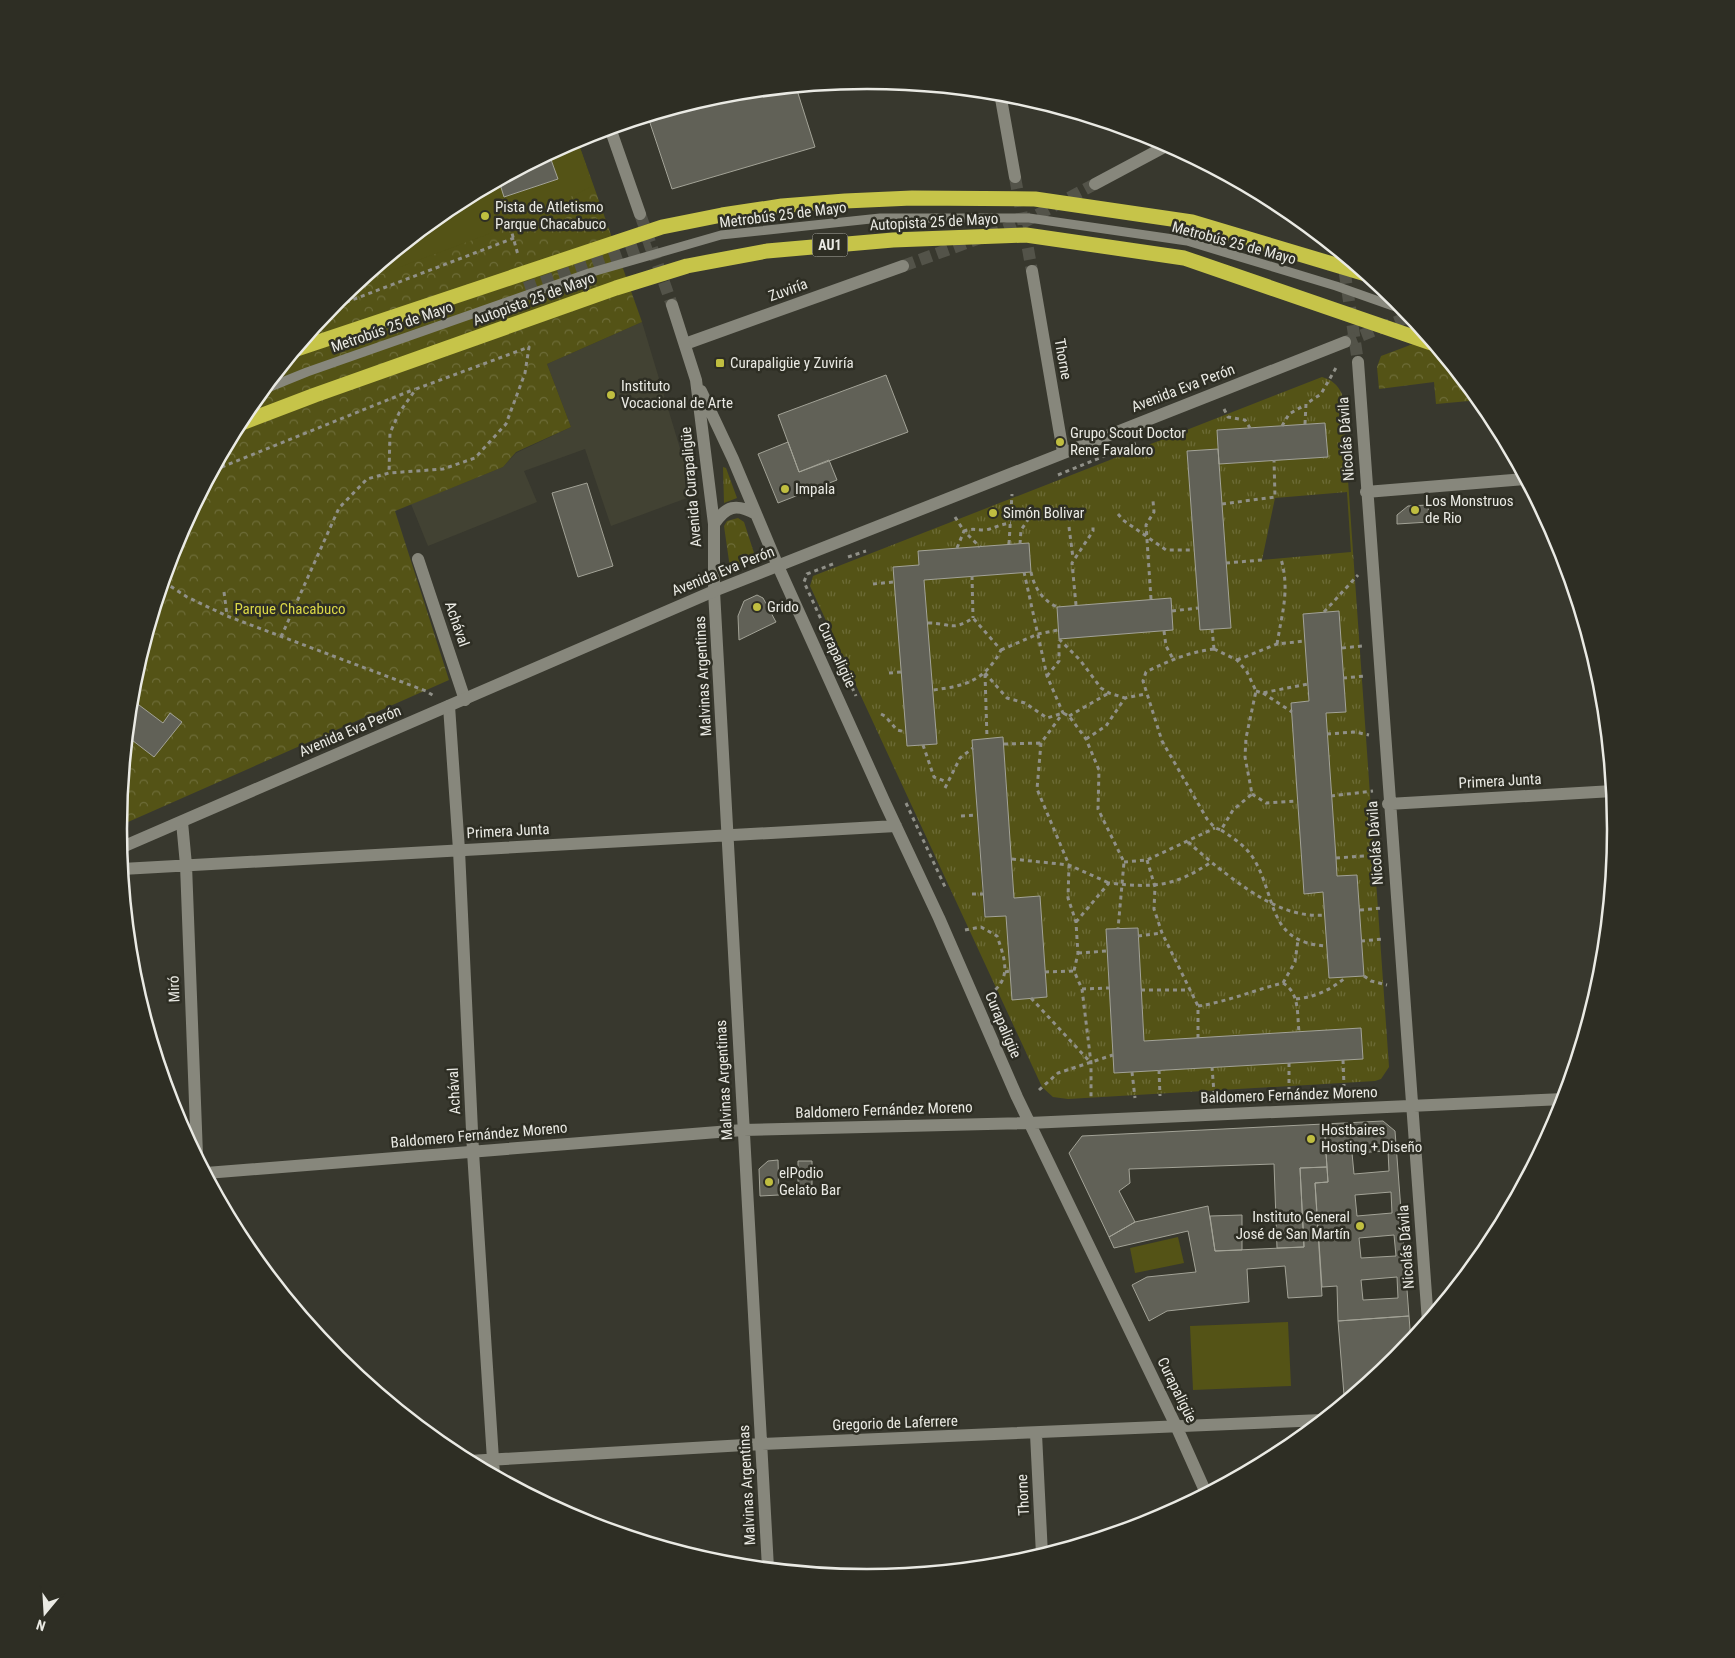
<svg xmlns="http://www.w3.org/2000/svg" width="1735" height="1658" font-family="'Roboto Condensed',sans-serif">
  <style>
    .built { fill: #424233 }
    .grass { fill: url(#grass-tufts); fill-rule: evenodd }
    .park { fill: url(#park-crowns) }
    .pitch { fill: #545316 }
    .building { fill: #616157; stroke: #a3a397; fill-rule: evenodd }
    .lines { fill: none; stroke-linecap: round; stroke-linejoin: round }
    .street-tunnel { stroke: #535349; stroke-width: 12; stroke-dasharray: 12 6; stroke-linecap: butt }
    .secondary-tunnel { stroke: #535349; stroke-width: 12; stroke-dasharray: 12 6; stroke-linecap: butt }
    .path { stroke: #909088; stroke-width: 3; stroke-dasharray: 4 4; stroke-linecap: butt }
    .lane { stroke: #87877c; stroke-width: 9 }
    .street { stroke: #87877c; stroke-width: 12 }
    .secondary { stroke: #87877c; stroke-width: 12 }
    .highway { stroke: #c6c449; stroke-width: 15 }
    .poi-dot { fill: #c0be40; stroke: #2e2e24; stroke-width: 2 }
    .labels { text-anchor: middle; stroke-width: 5; stroke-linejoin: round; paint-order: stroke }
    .shield { fill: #2e2e24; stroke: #b2b2aa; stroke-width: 1 }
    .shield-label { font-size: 14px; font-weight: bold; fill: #eaeae4 }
    .poi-label { font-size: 15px; fill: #eaeae4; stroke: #2e2e24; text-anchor: start }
    .street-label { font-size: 15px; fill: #eaeae4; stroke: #2e2e24 }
    .park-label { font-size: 15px; fill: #dad747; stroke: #2e2e24 }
    .rim { fill: none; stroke: #eaeae4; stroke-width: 2.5 }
  </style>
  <defs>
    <pattern id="grass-tufts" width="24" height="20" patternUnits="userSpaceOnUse" patternTransform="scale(1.25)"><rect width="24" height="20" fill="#545316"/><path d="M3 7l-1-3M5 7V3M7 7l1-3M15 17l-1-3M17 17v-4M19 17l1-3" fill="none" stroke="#6d6c38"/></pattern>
    <pattern id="park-crowns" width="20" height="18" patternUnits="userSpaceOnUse" patternTransform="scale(1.25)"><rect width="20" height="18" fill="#545316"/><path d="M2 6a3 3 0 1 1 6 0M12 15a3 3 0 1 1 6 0" fill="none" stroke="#6d6c38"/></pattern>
  </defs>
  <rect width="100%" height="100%" fill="#38382e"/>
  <!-- built -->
  <path class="built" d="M642 322 685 465 687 498 611 526 585 449 524 471 537 502 428 546 411 504 503 467 516 453 571 427 547 364Z"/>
  <!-- grass -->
  <path class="grass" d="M1322 377C1332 380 1337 384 1342 394L1389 1067 1381 1079 1375 1081 1068 1099 1053 1097 1042 1087 810 586 813 576ZM1325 423 1328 457 1219 464 1231 628 1200 630 1187 451 1218 449 1217 430ZM1347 492 1351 552 1262 560 1275 498ZM1029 543 1031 572 924 580 937 744 908 746 919 565 918 552ZM1171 598 1173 630 1059 639 1057 607ZM1339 611 1346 712 1326 713 1336 858 1337 876 1357 875 1364 975 1329 978 1323 892 1304 893 1291 703 1309 701 1303 614ZM1003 738 1014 898 1040 897 1047 997 1012 999 1006 916 984 917 972 740ZM1138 928 1144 1041 1361 1028 1363 1058 1114 1073 1106 930Z
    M723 467 726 468 737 498 724 503Z"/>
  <!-- park -->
  <path class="park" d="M577 139 642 322 547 364 571 427 516 452 503 467 395 511 449 680 119 826 133 683 176 542 245 413 338 299 452 206Z
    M1429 338 1480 400 1436 404 1434 382 1379 389 1377 367 1381 356Z
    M738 518 744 522 755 556 753 560 730 568 724 526 727 521Z"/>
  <!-- pitch -->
  <path class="pitch" d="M577 139 593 186 510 226 357 283 452 206Z
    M1178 1237 1184 1263 1135 1273 1130 1248Z
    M1288 1322 1291 1386 1193 1390 1190 1326Z"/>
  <!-- building -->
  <path class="building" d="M796 87 815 147 672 189 648 117 722 94Z
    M549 154 558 179 504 197 499 181Z
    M886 375 908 432 799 472 778 415Z
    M1325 423 1328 457 1219 464 1217 430Z
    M788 442 799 472 829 460 837 480 778 503 758 454Z
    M1218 449 1231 628 1200 630 1187 451Z
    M587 483 613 566 578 577 552 493Z
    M1428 505 1429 522 1397 524V515L1408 506Z
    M1029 543 1031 572 924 580 937 744 907 746 893 567 919 565 918 551Z
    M757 595 763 598 776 622 739 640 738 616 744 601Z
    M1171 598 1173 630 1059 639 1057 607Z
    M1339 611 1346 712 1326 713 1336 858 1337 876 1357 875 1364 976 1329 978 1323 892 1304 894 1291 703 1309 701 1303 614Z
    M131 699 163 723 170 713 182 722 154 757 128 737Z
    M1003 737 1014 898 1040 896 1047 997 1012 1000 1006 916 985 917 972 740Z
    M1138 928 1144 1041 1361 1028 1363 1059 1114 1073 1106 929Z
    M1383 1121 1395 1131 1409 1316 1338 1321 1337 1286 1322 1287 1315 1183 1328 1182 1324 1124ZM1388 1151 1389 1171 1354 1174 1352 1153ZM1391 1192 1392 1213 1357 1216 1355 1195ZM1394 1235 1396 1256 1361 1258 1359 1238ZM1397 1277 1398 1298 1363 1300 1361 1280Z
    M1324 1124 1327 1167 1300 1168 1304 1247 1277 1248 1274 1164 1129 1169 1130 1183 1119 1191 1135 1222 1109 1237 1069 1153 1082 1136Z
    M778 1160 779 1195 760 1196 759 1169 768 1161Z
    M798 1161H812V1191H798Z
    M1327 1167 1328 1182 1315 1183 1322 1296 1288 1298 1285 1266 1247 1269 1249 1302 1167 1311 1149 1321 1132 1285 1147 1277 1196 1272 1188 1231 1114 1248 1109 1237 1135 1222 1208 1206 1215 1251 1304 1247 1300 1168Z
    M1242 1215V1250L1215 1251 1210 1216Z
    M1409 1316 1411 1342 1397 1359 1353 1394 1344 1395 1338 1321Z"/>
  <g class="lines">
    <!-- street-tunnel -->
    <path class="street-tunnel" d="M1015 177 1032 271
      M1342 254 1358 362
      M903 266 1024 222 1095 184
      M525 288 651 244"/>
    <!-- secondary-tunnel -->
    <path class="secondary-tunnel" d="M640 214 672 305
      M1345 342 1411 316"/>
    <!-- path -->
    <path class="path" d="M510 226 518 255
      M331 308 514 238
      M1224 409 1228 417 1245 420 1250 428
      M1305 424 1306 404 1321 394 1337 366
      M1282 426 1289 414 1305 405
      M214 470 415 389
      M1058 475 1136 443
      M1222 504 1275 497 1274 460
      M1118 514 1123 520 1166 550H1194
      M955 517 964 531C972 528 977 530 985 530 993 529 1000 524 1011 523
      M1069 527 1073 558
      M1009 544 1012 494
      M1020 544 1021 530 1036 508
      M957 548 964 531 980 547
      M848 557 866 551
      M1226 563 1262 560
      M833 564 807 574 804 582 856 696
      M1024 572 1047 676 1063 713 1041 743 1037 789 1069 865 1068 898 1076 922 1077 939 1078 953 1074 971 1082 989 1091 1063V1100
      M1031 572C1034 587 1042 600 1057 607
      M972 576 973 618
      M164 582 187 597 227 616 426 691 434 696
      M873 584 894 582
      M224 592 227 615
      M1151 599 1146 525 1154 512 1153 501
      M1076 605 1072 563 1093 531V524
      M1172 611 1198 608
      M1324 612 1358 575
      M928 623C951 623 951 632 973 618L1001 650C985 681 965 686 933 690
      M1212 629 1214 649
      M1164 631 1166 646 1173 659
      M281 637 339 508 367 479 389 473 443 469 475 458 506 424 525 373 529 347 416 389 399 413 390 433 389 473
      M1059 639 1080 660 1101 688 1109 693 1125 698
      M1277 644C1282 613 1290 590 1281 559
      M1342 648 1363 646
      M1214 649 1237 660 1247 672 1256 691 1246 738 1245 757 1252 794 1233 810 1221 830 1215 828 1207 819 1162 741 1143 681 1146 672C1168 661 1189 652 1214 649Z
      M1001 650 1038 634 1058 630
      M1237 660 1277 644 1305 641
      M889 673 901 672
      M985 673 1007 698 1025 703 1047 718 1063 713 1069 716 1086 739 1099 770 1098 809 1124 862 1118 929
      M985 674 987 738
      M1047 676 1059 661V640
      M1343 678 1365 676
      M1256 691 1262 693 1308 684
      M1263 693 1292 712
      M881 714 885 716 897 730 906 732
      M1069 716 1109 693
      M1327 734 1355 732 1369 735
      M1086 739 1106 726 1125 698 1146 694
      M1004 744 1041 743
      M923 745 934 777 947 782
      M945 788 960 758 973 748
      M1252 794 1266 803 1298 801
      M1331 796 1373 791
      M906 803 946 889
      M961 816 977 815
      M1221 830C1235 839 1247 847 1255 861 1277 900 1268 943 1327 946
      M1188 842 1211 862
      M1336 858 1377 855
      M1012 859 1069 865 1109 883
      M1147 860 1155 887 1154 909 1162 933 1198 1006
      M1124 862 1147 860 1215 828
      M972 894H983
      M1360 910 1382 908
      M1076 922 1109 883C1152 888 1175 887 1211 862 1243 887 1282 919 1325 915
      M965 930 981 927 997 936C1003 954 1012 975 995 990
      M1138 936 1162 933
      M1361 941 1384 939
      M1078 953 1107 951
      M1005 972 1010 971
      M1045 972 1074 971
      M1364 976 1371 981 1387 985
      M1283 983 1295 962 1298 940
      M1082 989 1109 988
      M1141 990H1191
      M1031 998 1090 1062
      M1296 999C1315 997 1331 990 1346 977
      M1198 1038V1006C1227 1002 1254 990 1283 983 1300 993 1297 1015 1299 1032
      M1343 1060 1344 1086
      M1289 1063V1089
      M1212 1067 1214 1093
      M1159 1070 1160 1096
      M1132 1072 1135 1098
      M1039 1090 1058 1073 1113 1055"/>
    <!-- lane -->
    <path class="lane" d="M265 389 307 372 589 273 721 235 880 218H1029L1187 241 1336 286 1407 311"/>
    <!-- street -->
    <path class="street" d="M1000 93 1015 177
      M1095 184 1168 145
      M1032 271 1063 452
      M685 344 903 266
      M1358 362 1428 1322
      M1366 492 1525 479
      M418 559 465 700
      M778 566 885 803 939 918 1017 1097 1177 1428 1206 1493
      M714 591 768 1568
      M449 706 459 850 473 1152 494 1475
      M1388 804 1613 791
      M182 822 186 865 197 1155
      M122 869 896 826
      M206 1173 743 1130 1029 1123 1564 1099
      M1036 1434 1042 1555
      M469 1461 762 1444 1322 1420"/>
    <!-- secondary -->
    <path class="secondary" d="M610 128 640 214
      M672 305 696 380 714 524V591
      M701 391 733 459 778 566
      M714 524C726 506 736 503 756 514
      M120 848 714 591 1345 342"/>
    <!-- highway -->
    <path class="highway" d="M297 349 662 227 722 215 782 206 845 201 912 198 1035 199 1192 222 1366 274
      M239 424 315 395 616 288 687 266 767 251 893 240 1026 235 1184 258 1434 344"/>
  </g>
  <!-- markers -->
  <g class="poi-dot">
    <circle cx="485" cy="216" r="5"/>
    <rect x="715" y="358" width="10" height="10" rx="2.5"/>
    <circle cx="611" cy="395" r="5"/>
    <circle cx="1060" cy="442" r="5"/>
    <circle cx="785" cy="489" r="5"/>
    <circle cx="1415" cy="510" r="5"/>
    <circle cx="993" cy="513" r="5"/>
    <circle cx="757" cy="607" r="5"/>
    <circle cx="1311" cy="1139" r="5"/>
    <circle cx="769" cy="1182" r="5"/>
    <circle cx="1360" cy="1226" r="5"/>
  </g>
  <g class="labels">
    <!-- shield labels -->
    <rect class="shield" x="812.5" y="233.5" width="35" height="23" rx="4"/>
    <g class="shield-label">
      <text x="830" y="250">AU1</text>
    </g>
    <!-- poi labels -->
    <g class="poi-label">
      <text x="495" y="212">Pista de Atletismo<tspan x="495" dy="17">Parque Chacabuco</tspan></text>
      <text x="730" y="368">Curapaligüe y Zuviría</text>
      <text x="621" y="391">Instituto<tspan x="621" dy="17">Vocacional de Arte</tspan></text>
      <text x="1070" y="438">Grupo Scout Doctor<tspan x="1070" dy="17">Rene Favaloro</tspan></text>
      <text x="795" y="494">Impala</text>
      <text x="1425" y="506">Los Monstruos<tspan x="1425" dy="17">de Rio</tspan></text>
      <text x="1003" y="518">Simón Bolivar</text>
      <text x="767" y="612">Grido</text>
      <text x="1321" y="1135">Hostbaires<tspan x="1321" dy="17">Hosting + Diseño</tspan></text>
      <text x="779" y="1178">elPodio<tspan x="779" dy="17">Gelato Bar</tspan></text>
      <text x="1350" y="1222" text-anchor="end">Instituto General<tspan x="1350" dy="17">José de San Martín</tspan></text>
    </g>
    <!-- street labels -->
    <g class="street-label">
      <text transform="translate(783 215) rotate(-7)" y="5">Metrobús 25 de Mayo</text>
      <text transform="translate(934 222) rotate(-3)" y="5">Autopista 25 de Mayo</text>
      <text transform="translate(1234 243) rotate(15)" y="5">Metrobús 25 de Mayo</text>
      <text transform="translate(788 290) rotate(-20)" y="5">Zuviría</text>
      <text transform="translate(534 299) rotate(-20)" y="5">Autopista 25 de Mayo</text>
      <text transform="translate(392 327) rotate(-19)" y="5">Metrobús 25 de Mayo</text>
      <text transform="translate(1063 359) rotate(80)" y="5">Thorne</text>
      <text transform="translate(1183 388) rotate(-21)" y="5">Avenida Eva Perón</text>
      <text transform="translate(1346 439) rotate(-94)" y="5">Nicolás Dávila</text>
      <text transform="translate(691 487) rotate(-95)" y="5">Avenida Curapaligüe</text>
      <text transform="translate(723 571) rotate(-22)" y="5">Avenida Eva Perón</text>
      <text transform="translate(457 624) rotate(71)" y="5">Achával</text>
      <text transform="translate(837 655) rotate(65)" y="5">Curapaligüe</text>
      <text transform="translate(703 676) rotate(-93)" y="5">Malvinas Argentinas</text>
      <text transform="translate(350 731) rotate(-23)" y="5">Avenida Eva Perón</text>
      <text transform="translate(1500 781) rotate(-3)" y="5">Primera Junta</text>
      <text transform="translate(508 831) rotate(-3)" y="5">Primera Junta</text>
      <text transform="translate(1375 843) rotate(-94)" y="5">Nicolás Dávila</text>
      <text transform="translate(174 989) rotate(-92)" y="5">Miró</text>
      <text transform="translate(1003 1025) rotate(67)" y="5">Curapaligüe</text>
      <text transform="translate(724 1080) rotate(-93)" y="5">Malvinas Argentinas</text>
      <text transform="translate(454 1091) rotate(-93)" y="5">Achával</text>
      <text transform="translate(1289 1095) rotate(-2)" y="5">Baldomero Fernández Moreno</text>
      <text transform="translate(884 1110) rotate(-2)" y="5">Baldomero Fernández Moreno</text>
      <text transform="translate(479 1135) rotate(-5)" y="5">Baldomero Fernández Moreno</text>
      <text transform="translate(1406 1247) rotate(-94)" y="5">Nicolás Dávila</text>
      <text transform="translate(1177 1390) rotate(64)" y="5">Curapaligüe</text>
      <text transform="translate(895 1423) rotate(-2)" y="5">Gregorio de Laferrere</text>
      <text transform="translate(747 1485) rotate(-93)" y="5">Malvinas Argentinas</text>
      <text transform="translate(1023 1495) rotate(-93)" y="5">Thorne</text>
    </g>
    <!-- park labels -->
    <g class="park-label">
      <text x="290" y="614">Parque Chacabuco</text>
    </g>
  </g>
  <!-- crop -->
  <path d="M0 0H1735V1658H0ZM127 829a740 740 0 1 1 1480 0a740 740 0 1 1-1480 0Z" fill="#2e2e24" fill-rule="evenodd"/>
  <path class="rim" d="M127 829a740 740 0 1 1 1480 0a740 740 0 1 1-1480 0Z"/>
  <!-- north arrow -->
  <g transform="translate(45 1613) rotate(198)" stroke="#2e2e24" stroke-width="4" paint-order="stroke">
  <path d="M0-4L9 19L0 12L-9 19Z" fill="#eaeae4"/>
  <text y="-8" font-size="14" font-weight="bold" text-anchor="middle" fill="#eaeae4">N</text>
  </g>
</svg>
